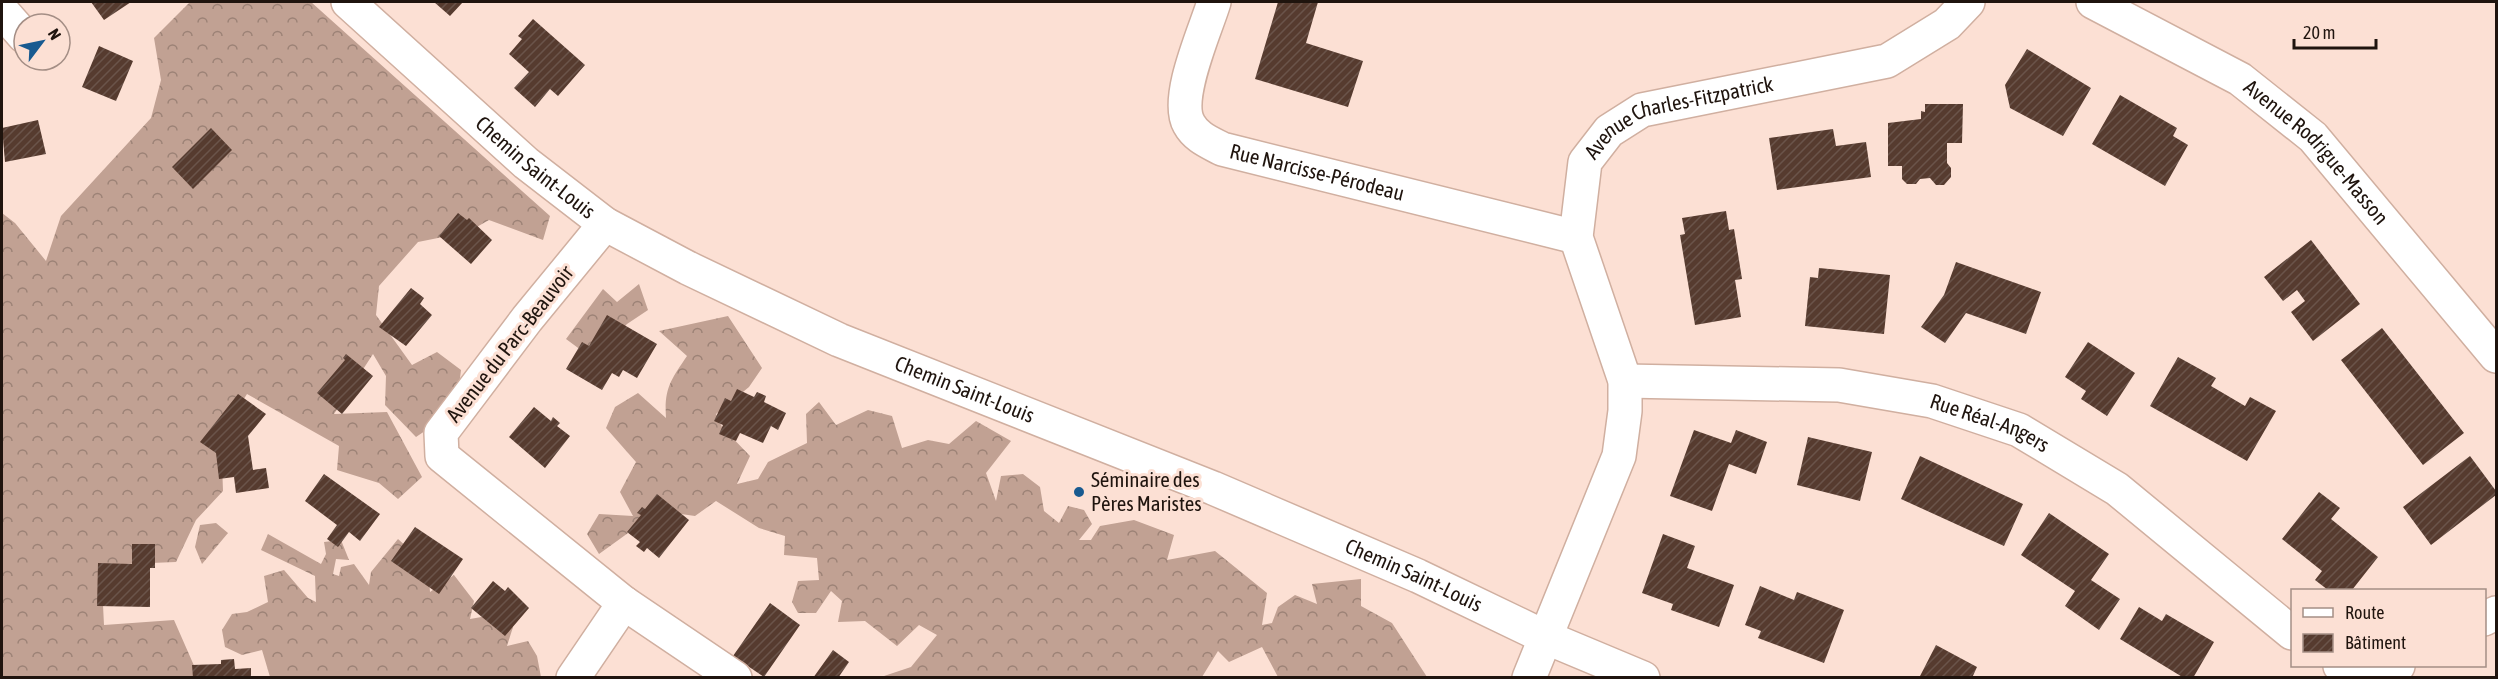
<svg xmlns="http://www.w3.org/2000/svg" width="2498" height="679" font-family="'Asap Condensed',sans-serif">
  <style>
    .forest { fill: url(#forest-crowns) }
    .building { fill: url(#building-hatch) }
    .lines { fill: none; stroke-linecap: round; stroke-linejoin: round }
    .minor-casing { stroke: #d0afa0; stroke-width: 36 }
    .minor { stroke: #fff; stroke-width: 33 }
    .poi-dot { fill: #185a90; stroke: #fce0d4; stroke-width: 2 }
    .labels { text-anchor: middle; stroke-width: 6; stroke-linejoin: round; paint-order: stroke }
    .street-label { font-size: 21px; fill: #1f140e; stroke: #fce0d4 }
    .poi-label { font-size: 21px; fill: #1f140e; stroke: #fce0d4; text-anchor: start }
  </style>
  <defs>
    <pattern id="forest-crowns" width="20" height="18" patternUnits="userSpaceOnUse" patternTransform="scale(1.5)"><rect width="20" height="18" fill="#c1a193"/><path d="M2 6a3 3 0 1 1 6 0M12 15a3 3 0 1 1 6 0" fill="none" stroke="#9c8276"/></pattern>
    <pattern id="building-hatch" width="6" height="6" patternUnits="userSpaceOnUse" patternTransform="scale(1.5)"><rect width="6" height="6" fill="#563b2f"/><path d="M-1 1l2-2M0 6l6-6M5 7l2-2" fill="none" stroke="#6a544a"/></pattern>
  </defs>
  <rect width="100%" height="100%" fill="#fce0d4"/>
  <!-- forest -->
  <path class="forest" d="M190 2H311L550 216 543 240 489 220 468 232 418 242 379 286 376 315 412 365 437 352 461 370 456 410 416 437 385 405 386 376 373 354 334 414 387 412 422 477 398 499 379 483 337 470 339 446 247 394 221 435 223 491 196 520 176 562 101 565 104 625 174 620 199 677 2 678V213L15 223 46 261 61 216 151 118 161 80 154 38Z
    M639 284 648 310 627 324 593 359 566 339 603 289 617 302Z
    M728 316 762 368 749 387 716 414 722 427 750 456 737 484 758 479 768 462 807 443 806 414 819 402 836 425 868 410 892 416 902 448 928 440 949 444 976 421 1011 441 986 473 996 501 1001 476 1023 474 1040 487 1044 511 1059 523 1068 506 1084 510 1092 524 1079 540H1091L1100 526 1134 520 1174 535 1167 560 1215 551 1267 593 1262 625 1272 623 1278 607 1295 595 1317 604 1312 584 1361 579V606L1392 623 1427 677H1278L1262 647 1229 662 1218 651 1202 677H881L911 667 937 635 919 625 897 646 865 621 838 622 842 601 831 591 816 613H798L792 602 798 581 819 580 817 558 784 555 785 536 759 528 716 501 695 516 674 513 635 528 599 554 587 534 599 514 633 516 620 492 636 462 606 428 615 407 638 393 666 418C664 388 671 380 687 356L659 331Z
    M216 523 228 533 202 564 195 547 200 525Z
    M268 534 321 564 326 554 324 542 341 540 349 560 336 559 333 574 339 576 341 567 354 564 369 585 371 572 398 539 428 566 430 592 454 575 474 601 470 619 493 615 513 627 507 646 528 641 537 656 541 677H270L262 650 242 655 225 647 222 630 232 614 247 612 268 602 264 576 284 570 308 598 316 602 315 576 261 550Z"/>
  <!-- building -->
  <path class="building" d="M91 2H131L104 20Z
    M434 2H463L450 16Z
    M1278 2H1318L1306 43 1363 61 1348 107 1255 79Z
    M533 19 585 65 558 96 550 89 535 107 514 88 529 72 509 54 522 39 518 36Z
    M99 46 133 61 116 101 82 87Z
    M2027 49 2091 88 2063 136 2010 108 2005 85Z
    M2120 95 2177 128 2173 136 2188 145 2165 186 2092 144Z
    M1925 104H1963L1962 143H1947V163L1951 168V177L1944 185H1936L1930 178 1920 179 1916 184H1907L1902 179V166H1888V123L1921 119V111L1925 112Z
    M38 120 46 154 5 162 2 128Z
    M211 128 232 150 193 189 172 167Z
    M1833 129 1836 146 1866 142 1871 177 1777 190 1769 138Z
    M1726 211 1729 230 1734 229 1742 279 1735 280 1741 317 1695 325 1680 235 1685 234 1682 218Z
    M458 213 467 220 469 218 492 240 471 264 439 236Z
    M2311 240 2360 304 2313 341 2291 312 2305 301 2297 290 2283 301 2264 277Z
    M1956 262 2041 292 2026 334 1966 313 1945 343 1921 327 1944 295Z
    M1819 268 1890 275 1884 334 1805 326 1810 277 1818 278Z
    M411 288 424 298 420 304 432 315 406 346 379 327Z
    M607 315 657 344 637 378 623 370 619 377 612 373 602 390 566 369 582 342 589 346Z
    M2382 328 2464 433 2423 465 2341 360Z
    M2088 342 2135 373 2107 416 2081 399 2086 391 2065 377Z
    M346 354 373 376 342 414 317 393 345 360 343 358Z
    M2178 357 2216 378 2211 386 2245 406 2250 397 2276 411 2247 461 2150 406Z
    M737 389 754 397 757 392 766 396 764 402 786 413 778 430 771 426 763 443 740 433 736 441 719 434 723 425 714 421 725 398 731 401Z
    M238 394 266 414 248 436 253 470 266 468 269 488 236 493 234 477 219 479 216 453 200 442Z
    M534 407 551 421 553 417 560 423 557 426 570 436 545 468 509 437Z
    M1694 430 1731 443 1736 430 1767 442 1756 474 1729 464 1712 511 1670 496Z
    M1808 437 1872 452 1860 501 1797 485Z
    M1920 456 2023 504 2004 546 1901 499Z
    M2470 456 2496 491V495L2431 545 2403 507Z
    M324 474 380 514 360 541 349 532 338 547 327 539 337 525 305 501Z
    M2319 492 2340 508 2331 519 2378 557 2352 590H2328L2315 580 2322 571 2282 539Z
    M657 494 689 520 659 558 647 548 644 552 636 546 640 542 627 532 641 515 637 513 642 507 645 509Z
    M2049 513 2109 554 2091 580 2120 599 2099 630 2065 606 2075 591 2021 555Z
    M415 527 463 559 439 594 391 561Z
    M1663 534 1695 546 1687 568 1734 585 1719 627 1671 610 1673 604 1642 593Z
    M132 544H155V568H150V607L97 606 98 563 132 564Z
    M493 581 505 591 508 587 529 608 505 636 471 608Z
    M1760 586 1794 600 1797 592 1844 610 1824 663 1758 638 1761 631 1745 625Z
    M770 603 800 625 764 677 733 656Z
    M2139 607 2162 621 2166 614 2214 642 2193 678H2184L2120 639Z
    M1936 645 1977 667 1972 678H1919Z
    M833 650 849 662 838 678H813Z
    M234 659 235 669 251 668V678H193L192 665 221 664V660Z"/>
  <g class="lines">
    <!-- minor casing -->
    <g class="minor-casing">
      <g id="minor">
        <path id="s1" d="M348 2 526 163 605 224 688 268 839 340 1213 488 1418 576 1545 637 1643 678"/>
        <path id="s2" d="M1214 2C1206 29 1174 98 1189 124 1196 137 1209 142 1222 149L1576 237"/>
        <path id="s3" d="M2093 2 2240 79 2313 137 2496 356"/>
        <path d="M2 11 24 36"/>
        <path d="M605 224 527 319 441 433 442 456 624 603 735 678"/>
        <path id="s4" d="M1625 381 1839 385 1932 401 2019 430 2117 489 2292 633"/>
        <path d="M2484 619 2496 613"/>
        <path d="M2340 666 2365 678"/>
        <path d="M573 678 624 603"/>
        <path id="s5" d="M1529 678 1619 456 1625 411V381L1576 237 1585 162 1609 131 1642 110 1887 61 1947 24 1968 2"/>
        <path d="M2381 678 2398 666"/>
      </g>
    </g>
    <!-- minor -->
    <use href="#minor" class="minor"/>
  </g>
  <!-- markers -->
  <circle class="poi-dot" cx="1079" cy="492" r="6"/>
  <g class="labels">
    <!-- street labels -->
    <g class="street-label">
      <text dy="7" stroke="none"><textPath href="#s5" startOffset="652">Avenue Charles-Fitzpatrick</textPath></text>
      <text dy="7" stroke="none"><textPath href="#s3" startOffset="272">Avenue Rodrigue-Masson</textPath></text>
      <text dy="7" stroke="none"><textPath href="#s1" startOffset="250">Chemin Saint-Louis</textPath></text>
      <text dy="7" stroke="none"><textPath href="#s2" startOffset="267">Rue Narcisse-Pérodeau</textPath></text>
      <text transform="translate(510 344) rotate(-52)" y="7">Avenue du Parc-Beauvoir</text>
      <text dy="7" stroke="none"><textPath href="#s1" startOffset="736">Chemin Saint-Louis</textPath></text>
      <text dy="7" stroke="none"><textPath href="#s4" startOffset="370">Rue Réal-Angers</textPath></text>
      <text dy="7" stroke="none"><textPath href="#s1" startOffset="1222">Chemin Saint-Louis</textPath></text>
    </g>
    <!-- poi labels -->
    <g class="poi-label">
      <text x="1091" y="487">Séminaire des<tspan x="1091" dy="24">Pères Maristes</tspan></text>
    </g>
  </g>
  <!-- border -->
  <rect width="2498" height="679" fill="none" stroke="#1f140e" stroke-width="6"/>
  <!-- legend -->
  <rect x="2291" y="589" width="195" height="78" fill="#fce0d4" stroke="#a48e85" stroke-width="1.5"/>
  <rect x="2303" y="608" width="30" height="9" fill="#ffffff" stroke="#a48e85" stroke-width="1.5"/>
  <text x="2345" y="619" font-size="18" fill="#1f140e">Route</text>
  <rect x="2303" y="634" width="30" height="18" fill="url(#building-hatch)" stroke="#a48e85" stroke-width="1.5"/>
  <text x="2345" y="649" font-size="18" fill="#1f140e">Bâtiment</text>
  <!-- north arrow -->
  <g transform="translate(42 42) rotate(58)"><circle r="28" fill="#fce0d4" stroke="#a48e85" stroke-width="1.5"/>
  <path d="M0-4.5L10 22L0 15L-10 22Z" fill="#185a90"/>
  <text y="-9" font-size="16" font-weight="bold" text-anchor="middle" fill="#1f140e">N</text>
  </g>
  <!-- scale -->
  <path d="M2294 39v9h82v-9" fill="none" stroke="#1f140e" stroke-width="3"/>
  <text x="2303" y="39" font-size="18" fill="#1f140e" stroke="#fce0d4" stroke-width="4.5" paint-order="stroke">20 m</text>
</svg>
